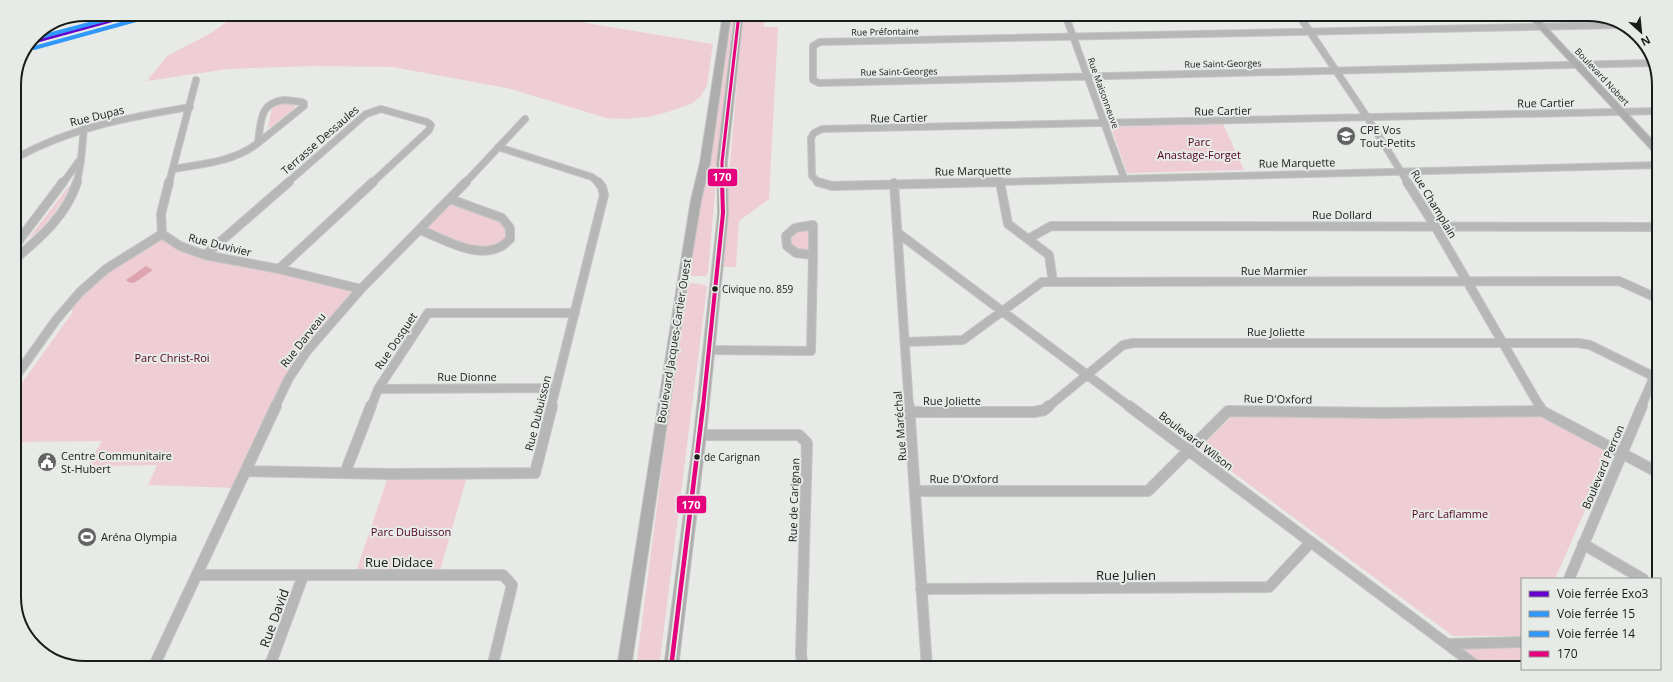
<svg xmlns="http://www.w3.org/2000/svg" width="1673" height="682" font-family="'Open Sans',sans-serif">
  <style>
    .green { fill: #efcdd4 }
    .water { fill: #dfa3b0 }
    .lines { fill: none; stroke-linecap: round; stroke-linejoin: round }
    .street-far2-casing { stroke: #c3c5c3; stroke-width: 8 }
    .street-far1-casing { stroke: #c3c5c3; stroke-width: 10 }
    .street-casing { stroke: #c3c5c3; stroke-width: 12 }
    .secondary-casing { stroke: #c3c5c3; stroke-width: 2 }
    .street-far2 { stroke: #b7b7b7; stroke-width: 6 }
    .street-far1 { stroke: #b7b7b7; stroke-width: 8 }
    .street { stroke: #b7b7b7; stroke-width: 10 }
    .secondary { fill: #acadac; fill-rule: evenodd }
    .bus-1-far2-casing { stroke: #e7ebe7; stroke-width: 5.5 }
    .bus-1-far1-casing { stroke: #e7ebe7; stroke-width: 7 }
    .bus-1-casing { stroke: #e7ebe7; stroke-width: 8 }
    .bus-1-far2 { stroke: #e5007d; stroke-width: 3 }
    .bus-1-far1 { stroke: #e5007d; stroke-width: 4 }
    .bus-1 { stroke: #e5007d; stroke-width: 4.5 }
    .rail-1-casing { stroke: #e7ebe7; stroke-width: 6 }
    .rail-2-casing { stroke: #e7ebe7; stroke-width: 6 }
    .rail-3-casing { stroke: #e7ebe7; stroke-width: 6 }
    .rail-1 { stroke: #60c; stroke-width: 4 }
    .rail-2 { stroke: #3098fc; stroke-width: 4 }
    .rail-3 { stroke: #3098fc; stroke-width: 4 }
    .bus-dot { fill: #1a1c1a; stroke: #e7ebe7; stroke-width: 1.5 }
    .labels { text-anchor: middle; stroke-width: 4; stroke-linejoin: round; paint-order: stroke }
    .far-street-label { font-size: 9px; fill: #1a1c1a; stroke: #e7ebe7 }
    .bus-label { font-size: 10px; fill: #1a1c1a; stroke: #e7ebe7; text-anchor: start }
    .street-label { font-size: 11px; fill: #1a1c1a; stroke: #e7ebe7 }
    .poi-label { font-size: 11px; fill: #1a1c1a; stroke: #e7ebe7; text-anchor: start }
    .park-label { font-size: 11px; fill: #510222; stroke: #e7ebe7 }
    .near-street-label { font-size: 13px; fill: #1a1c1a; stroke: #e7ebe7 }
    .rim { fill: none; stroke: #1a1c1a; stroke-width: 2 }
    .line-badge { stroke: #e7ebe7; stroke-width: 1.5 }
    .badge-label { font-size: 11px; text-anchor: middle; font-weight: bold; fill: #fff }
  </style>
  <rect width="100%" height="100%" fill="#e8eae8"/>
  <!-- green -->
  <path class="green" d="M277 14H497L581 22 713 44 707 86 700 97 691 104 668 112 647 117 627 119 606 118 511 89 393 67 314 66 228 69 147 81 167 56 211 33 228 21Z
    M731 14H736L718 159 708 273 706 276H692L689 273 699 203Z
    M743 14H765L764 27H778L769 199 739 221 736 267H721Z
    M293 103 295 104V108L271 127H268L272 108 280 104Z
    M1223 124 1244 170 1127 173 1111 127Z
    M69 186H70C65 201 42 232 28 239Z
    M450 199 502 218 510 239 482 251 420 230Z
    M809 228V253L797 251 790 245 789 236 796 230Z
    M162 234 180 246 361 289 289 378 237 488 148 485 157 465 106 466 88 465 102 441 14 442V394L72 313 73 302 96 278Z
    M692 283 705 285 707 287 659 668H636L668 421 688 288 690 284Z
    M1232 416 1386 419 1543 416 1610 453 1555 579H1522V636H1453L1200 448Z
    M468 473 439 574 355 575 389 474Z
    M1522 642V668H1479L1448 644Z"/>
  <!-- water -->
  <path class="water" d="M146 266 153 270 134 283 128 282 126 280Z"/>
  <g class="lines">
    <!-- street-far2 casing -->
    <g class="street-far2-casing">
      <path id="street-far2" d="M1065 14 1124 178
        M1298 14 1367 117 1408 183
        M1622 25 820 42 813 46V80L819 83 1652 63
        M285 100 302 102 304 103V106L258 143C261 122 259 102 285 100Z
        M498 147 592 177 599 183
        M14 159C71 127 126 118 190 107
        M173 169C202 164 234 162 258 143
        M1000 181V183
        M63 183 79 161
        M77 183 81 160 84 128
        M169 183 196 80
        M287 183 366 114 381 109 427 122 431 125 429 130 372 183
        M465 183 525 119
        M819 183 812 176 811 138 814 133 822 129 1659 111
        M958 183 1659 165"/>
    </g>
    <!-- street-far1 casing -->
    <g class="street-far1-casing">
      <path id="street-far1" d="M169 182 161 214 162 234 180 246 205 255 279 269 361 289
        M818 182 832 186 997 182
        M1000 182 1008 224 1049 255 1053 282
        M1407 182 1435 226 1540 407
        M894 183 909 407
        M813 225V255L796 253 787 246 786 236 795 228Z
        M420 230C444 239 475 259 500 247 504 245 507 242 510 239V228L502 218 450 199
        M898 233 1130 407
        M1028 239 1051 226 1659 227
        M14 247 63 182
        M205 255 289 182
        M14 260C40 238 67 215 77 182
        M279 269 373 182
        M905 342 963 340 1042 282 1619 281 1659 299
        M708 350 811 351 813 255
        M14 379 56 320 80 292 106 269 162 234
        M378 389 556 388
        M275 407 289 378 307 351 361 289 466 182
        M371 407 378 389 428 313H575
        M551 407 604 195 602 187 598 182
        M1048 407 1123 345 1133 343H1578L1590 345 1659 379
        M1641 407 1659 365"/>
    </g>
    <!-- street casing -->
    <g class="street-casing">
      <path id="street" d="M909 406 927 668
        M1129 406 1479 668
        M1539 406 1542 411
        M910 412H1034L1044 410 1049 406
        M700 435H799L807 443 801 655 803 668
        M246 471 389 474 535 473 552 406
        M345 473 371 406
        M915 491H1148L1228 411 1384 413 1542 411 1659 473
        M1583 544 1643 579
        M197 575H503L512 585 492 668
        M1569 579 1642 406
        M921 589 1269 587 1311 542
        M1448 644 1522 642
        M153 668 276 406
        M269 668 303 576"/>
    </g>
    <!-- secondary casing -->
    <g class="secondary-casing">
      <path id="secondary" d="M723 14H731L710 163 701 200 688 280 631 668H617L678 280 691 200 700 163Z
        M735 14H743L727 162 728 213 706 435 678 668H664L694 435 718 213 717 162Z
        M1526 14H1534L1659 147V156L1656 155Z"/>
    </g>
    <!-- street-far2 -->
    <use href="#street-far2" class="street-far2"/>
    <!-- street-far1 -->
    <use href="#street-far1" class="street-far1"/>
    <!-- street -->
    <use href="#street" class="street"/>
    <!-- secondary -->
    <use href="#secondary" class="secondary"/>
    <!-- bus-1-far2 casing -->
    <g class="bus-1-far2-casing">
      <path id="bus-1-far2" d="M722 183V162L739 14"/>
    </g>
    <!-- bus-1-far1 casing -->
    <g class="bus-1-far1-casing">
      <path id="bus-1-far1" d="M703 407 723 213 722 182"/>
    </g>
    <!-- bus-1 casing -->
    <g class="bus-1-casing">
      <path id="bus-1" d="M671 668 703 406"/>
    </g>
    <!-- bus-1-far2 -->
    <use href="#bus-1-far2" class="bus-1-far2"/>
    <!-- bus-1-far1 -->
    <use href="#bus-1-far1" class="bus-1-far1"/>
    <!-- bus-1 -->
    <use href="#bus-1" class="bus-1"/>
    <!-- rail-1 casing -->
    <g class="rail-1-casing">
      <path id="rail-1" d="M32 42 134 14"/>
    </g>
    <!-- rail-2 casing -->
    <g class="rail-2-casing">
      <path id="rail-2" d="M34 48 136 20"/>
    </g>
    <!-- rail-3 casing -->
    <g class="rail-3-casing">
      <path id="rail-3" d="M33 39 127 14"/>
    </g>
    <!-- rail-1 -->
    <use href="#rail-1" class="rail-1"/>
    <!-- rail-2 -->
    <use href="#rail-2" class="rail-2"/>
    <!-- rail-3 -->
    <use href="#rail-3" class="rail-3"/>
  </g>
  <!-- icons -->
  <defs>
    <g id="school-disc" transform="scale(1)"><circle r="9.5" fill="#626462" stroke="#e7ebe7"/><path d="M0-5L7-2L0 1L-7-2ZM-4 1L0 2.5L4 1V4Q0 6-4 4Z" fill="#fff"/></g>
    <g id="civic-disc" transform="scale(1)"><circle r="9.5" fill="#626462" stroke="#e7ebe7"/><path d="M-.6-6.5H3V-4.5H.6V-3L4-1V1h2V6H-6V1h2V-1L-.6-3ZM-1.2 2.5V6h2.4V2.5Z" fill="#fff"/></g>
    <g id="stadium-disc" transform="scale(1)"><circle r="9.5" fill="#626462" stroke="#e7ebe7"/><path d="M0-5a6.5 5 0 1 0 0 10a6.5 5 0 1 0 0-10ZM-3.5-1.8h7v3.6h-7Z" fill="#fff"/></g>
  </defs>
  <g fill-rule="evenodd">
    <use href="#school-disc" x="1346" y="136"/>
    <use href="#civic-disc" x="47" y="462"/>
    <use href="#stadium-disc" x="87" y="537"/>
  </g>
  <!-- markers -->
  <g class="bus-dot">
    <circle cx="715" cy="289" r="3.5"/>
    <circle cx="697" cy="457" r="3.5"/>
  </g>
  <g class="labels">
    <!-- far-street labels -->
    <g class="far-street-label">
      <text transform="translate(885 32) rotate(-1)" y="3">Rue Préfontaine</text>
      <text transform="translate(1223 64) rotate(-1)" y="3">Rue Saint-Georges</text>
      <text transform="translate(899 72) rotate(-1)" y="3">Rue Saint-Georges</text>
      <text transform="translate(1602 77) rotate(47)" y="3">Boulevard Nobert</text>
      <text transform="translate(1103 93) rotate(70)" y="3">Rue Maisonneuve</text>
    </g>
    <!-- bus labels -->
    <g class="bus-label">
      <text x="722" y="293">Civique no. 859</text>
      <text x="704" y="461">de Carignan</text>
    </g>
    <!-- street labels -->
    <g class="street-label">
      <text transform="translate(1546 103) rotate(-1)" y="4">Rue Cartier</text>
      <text transform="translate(1223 111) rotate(-1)" y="4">Rue Cartier</text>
      <text transform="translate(97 116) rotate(-14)" y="4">Rue Dupas</text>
      <text transform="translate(899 118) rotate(-1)" y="4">Rue Cartier</text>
      <text transform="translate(320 140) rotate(-41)" y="4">Terrasse Dessaules</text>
      <text transform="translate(1297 163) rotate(-1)" y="4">Rue Marquette</text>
      <text transform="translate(973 171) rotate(-1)" y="4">Rue Marquette</text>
      <text transform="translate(1434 204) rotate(59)" y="4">Rue Champlain</text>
      <text x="1342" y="219">Rue Dollard</text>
      <text transform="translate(220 245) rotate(14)" y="4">Rue Duvivier</text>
      <text x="1274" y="275">Rue Marmier</text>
      <text x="1276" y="336">Rue Joliette</text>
      <text transform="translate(303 340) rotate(-52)" y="4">Rue Darveau</text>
      <text transform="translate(396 341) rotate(-56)" y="4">Rue Dosquet</text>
      <text transform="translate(674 341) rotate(-81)" y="4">Boulevard Jacques-Cartier Ouest</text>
      <text x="467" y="381">Rue Dionne</text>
      <text transform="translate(1278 399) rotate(1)" y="4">Rue D'Oxford</text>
      <text x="952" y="405">Rue Joliette</text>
      <text transform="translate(538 413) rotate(-76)" y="4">Rue Dubuisson</text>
      <text transform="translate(900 426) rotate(-94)" y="4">Rue Maréchal</text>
      <text transform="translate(1196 441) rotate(37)" y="4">Boulevard Wilson</text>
      <text transform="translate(1603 467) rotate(-67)" y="4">Boulevard Perron</text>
      <text x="964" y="483">Rue D'Oxford</text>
      <text transform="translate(794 500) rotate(-88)" y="4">Rue de Carignan</text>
    </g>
    <!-- poi labels -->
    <g class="poi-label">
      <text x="1360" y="134">CPE Vos<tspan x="1360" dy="13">Tout-Petits</tspan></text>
      <text x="61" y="460">Centre Communitaire<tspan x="61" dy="13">St-Hubert</tspan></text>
      <text x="101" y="541">Aréna Olympia</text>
    </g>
    <!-- park labels -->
    <g class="park-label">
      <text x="1199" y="146">Parc<tspan x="1199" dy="13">Anastage-Forget</tspan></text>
      <text x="172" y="362">Parc Christ-Roi</text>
      <text x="1450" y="518">Parc Laflamme</text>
      <text x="411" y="536">Parc DuBuisson</text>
    </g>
    <!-- near-street labels -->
    <g class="near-street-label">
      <text x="399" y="567">Rue Didace</text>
      <text x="1126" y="580">Rue Julien</text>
      <text transform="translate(274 618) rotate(-70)" y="5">Rue David</text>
    </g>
  </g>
  <!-- crop -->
  <path d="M0 0H1673V682H0ZM85 21H1588A64 64 0 0 1 1652 85V597A64 64 0 0 1 1588 661H85A64 64 0 0 1 21 597V85A64 64 0 0 1 85 21Z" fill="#e7ebe7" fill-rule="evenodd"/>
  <path class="rim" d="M85 21H1588A64 64 0 0 1 1652 85V597A64 64 0 0 1 1588 661H85A64 64 0 0 1 21 597V85A64 64 0 0 1 85 21Z"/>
  <g class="line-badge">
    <rect x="707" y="168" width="31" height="19" rx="4" fill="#e5007d"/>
    <rect x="676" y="495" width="31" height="19" rx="4" fill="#e5007d"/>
  </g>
  <g class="badge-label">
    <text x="722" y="181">170</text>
    <text x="691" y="509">170</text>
  </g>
  <!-- legend -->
  <rect x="1521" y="578" width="140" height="92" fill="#e7ebe7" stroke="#959895"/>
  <rect x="1529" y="591" width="20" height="6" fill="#6600cc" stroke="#959895"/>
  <text x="1557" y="598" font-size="12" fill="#1a1c1a">Voie ferrée Exo3</text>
  <rect x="1529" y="611" width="20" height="6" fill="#3098fc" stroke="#959895"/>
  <text x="1557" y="618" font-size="12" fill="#1a1c1a">Voie ferrée 15</text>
  <rect x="1529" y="631" width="20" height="6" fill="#3098fc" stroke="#959895"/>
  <text x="1557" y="638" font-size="12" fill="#1a1c1a">Voie ferrée 14</text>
  <rect x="1529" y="651" width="20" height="6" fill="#e5007d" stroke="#959895"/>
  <text x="1557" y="658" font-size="12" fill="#1a1c1a">170</text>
  <!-- north arrow -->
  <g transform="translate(1641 32) rotate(153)" stroke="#e7ebe7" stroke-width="3" paint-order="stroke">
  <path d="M0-3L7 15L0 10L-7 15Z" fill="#1a1c1a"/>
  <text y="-6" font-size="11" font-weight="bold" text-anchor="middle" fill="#1a1c1a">N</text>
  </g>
</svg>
